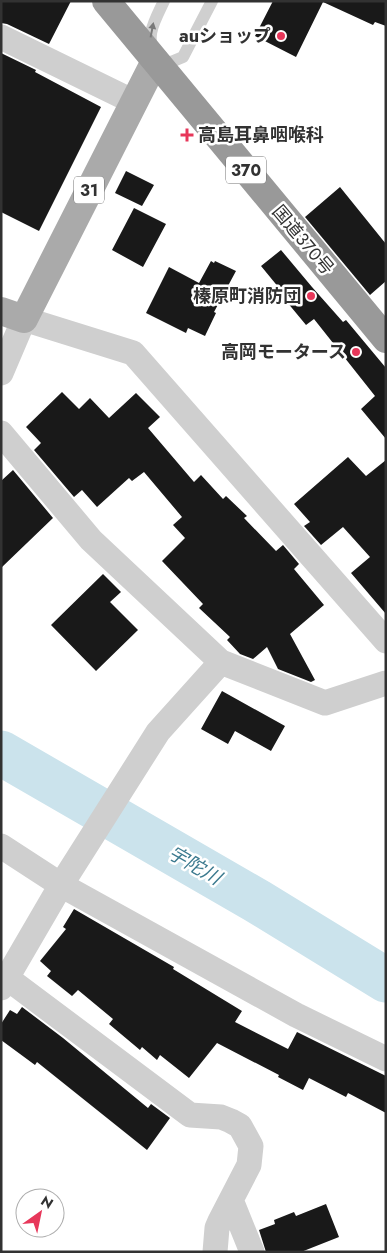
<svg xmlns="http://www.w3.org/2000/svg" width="387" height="1253" font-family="Jost,'Noto Sans JP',sans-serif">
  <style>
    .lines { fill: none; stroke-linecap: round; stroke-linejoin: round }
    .river { stroke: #cbe3ec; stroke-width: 45 }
    .building { fill: #191919 }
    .lane { stroke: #cfcfcf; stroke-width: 12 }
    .street { stroke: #cfcfcf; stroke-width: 25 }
    .primary { stroke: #aaa; stroke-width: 28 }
    .highway { stroke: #999; stroke-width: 28 }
    .oneway { fill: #797979 }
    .poi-dot { fill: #e7375a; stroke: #fff; stroke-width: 2 }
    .labels { text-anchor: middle; stroke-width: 5; stroke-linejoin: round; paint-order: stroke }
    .shield { fill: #fff; stroke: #707070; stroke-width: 1 }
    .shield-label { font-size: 16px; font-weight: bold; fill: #323232 }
    .poi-label { font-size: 18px; font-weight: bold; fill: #323232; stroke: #fff; text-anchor: end }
    .street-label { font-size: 18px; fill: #323232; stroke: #fff }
    .water-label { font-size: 19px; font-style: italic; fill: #3c7a8f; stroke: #fff }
  </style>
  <rect width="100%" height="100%" fill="#fff"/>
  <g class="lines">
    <!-- river -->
    <path class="river" d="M1 753 257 901 386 980"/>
  </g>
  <!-- building -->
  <path class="building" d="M1 1H71L49 44 7 24 1 23Z
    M273 1H386V26L375 22 373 25 323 2 296 57 255 36Z
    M1 53 36 70 35 72 101 107 39 231 1 212Z
    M126 171 154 185 142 206 115 193Z
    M340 187 386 244V281L370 295 305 217Z
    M134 208 166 224 143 267 112 250Z
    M281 250 312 287 343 322 346 320 386 368V439L361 409 375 396 314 319 306 325 282 296 284 294 261 266Z
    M211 261 214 263 215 261 236 271 214 312 216 313 205 336 188 328 186 333 146 313 169 267 199 283Z
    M62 392 79 409 90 398 109 418 136 393 160 417 148 428 194 482 201 475 223 499 226 496 247 516 244 518 276 551 283 545 299 564 294 569 324 605 290 634 315 680 311 682 278 669 267 647 253 659 240 654 227 640 230 637 199 608 203 604 162 561 185 538 173 525 182 517 144 472 132 481 129 478 97 507 82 490 74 497 34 450 41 443 26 427Z
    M348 457 366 476 386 460V614L351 573 370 557 343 527 321 545 304 526 310 522 294 504Z
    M13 470 53 518 1 568V481Z
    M103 574 121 592 110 602 138 630 96 671 51 625Z
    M222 691 285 726 271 751 235 731 228 744 201 729Z
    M74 909 174 967 173 969 242 1011 235 1022 288 1049 297 1032 386 1076V1113L348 1093 346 1097 309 1078 303 1090 278 1077 279 1075 217 1043 189 1078 160 1055 157 1060 142 1047 140 1050 109 1024 113 1019 78 990 72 996 47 976 51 971 40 961 66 929 63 927Z
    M22 1007 63 1038 148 1108 151 1104 170 1118 147 1150 37 1062 35 1065 1 1040V1024L10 1010 17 1014Z
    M326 1204 339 1237 301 1252H266L259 1230 275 1224 274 1220 294 1212 296 1216Z"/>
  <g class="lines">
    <!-- lane -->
    <path class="lane" d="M164 1C152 26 146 34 155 61L171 62 183 57 212 1"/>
    <!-- street -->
    <path class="street" d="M1 37 134 102
      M1 373 24 319 133 353 386 641
      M1 433 91 540 221 662 325 703 386 683
      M1 846 61 885 296 1015 386 1059
      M7 978 190 1115 221 1117 231 1121 240 1126 251 1146 249 1165 220 1221 217 1228 215 1252
      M1 988 61 885 158 732 221 662
      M231 1200 252 1252"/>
    <!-- primary -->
    <path class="primary" d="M1 311 24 319 155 61"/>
    <!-- highway -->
    <path class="highway" d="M106 1 386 339"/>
  </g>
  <!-- one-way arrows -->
  <defs><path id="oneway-solid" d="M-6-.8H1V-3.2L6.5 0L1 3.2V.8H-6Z" transform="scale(1.25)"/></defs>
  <use class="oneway" href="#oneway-solid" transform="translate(152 30) rotate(-79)"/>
  <!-- markers -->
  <g class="poi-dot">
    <circle cx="281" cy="36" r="5"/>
    <path d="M184.5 127.5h5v5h5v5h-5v5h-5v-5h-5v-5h5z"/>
    <circle cx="311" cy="296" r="5"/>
    <circle cx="356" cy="352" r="5"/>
  </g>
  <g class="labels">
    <!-- shield labels -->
    <g class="shield">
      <rect x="226" y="156.5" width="40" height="27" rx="4"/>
      <rect x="74" y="176.5" width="30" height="27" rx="4"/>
    </g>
    <g class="shield-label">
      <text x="246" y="176">370</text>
      <text x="89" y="196">31</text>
    </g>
    <!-- poi labels -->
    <g class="poi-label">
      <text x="271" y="42">auショップ</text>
      <text x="198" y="141" text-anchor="start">高島耳鼻咽喉科</text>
      <text x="301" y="302">榛原町消防団</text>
      <text x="346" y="358">高岡モータース</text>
    </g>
    <!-- street labels -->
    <g class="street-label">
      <text transform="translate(303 240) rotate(50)" y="6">国道370号</text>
    </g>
    <!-- water labels -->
    <g class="water-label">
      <text transform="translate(195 865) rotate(30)" y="7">宇陀川</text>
    </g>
  </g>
  <!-- border -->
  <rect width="387" height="1253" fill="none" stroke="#323232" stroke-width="5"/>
  <!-- north arrow -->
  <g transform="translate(40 1213) rotate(33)"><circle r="24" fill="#ffffff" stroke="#adadad"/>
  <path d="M0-4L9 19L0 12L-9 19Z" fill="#e7375a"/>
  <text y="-8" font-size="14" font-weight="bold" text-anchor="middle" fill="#323232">N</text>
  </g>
</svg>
